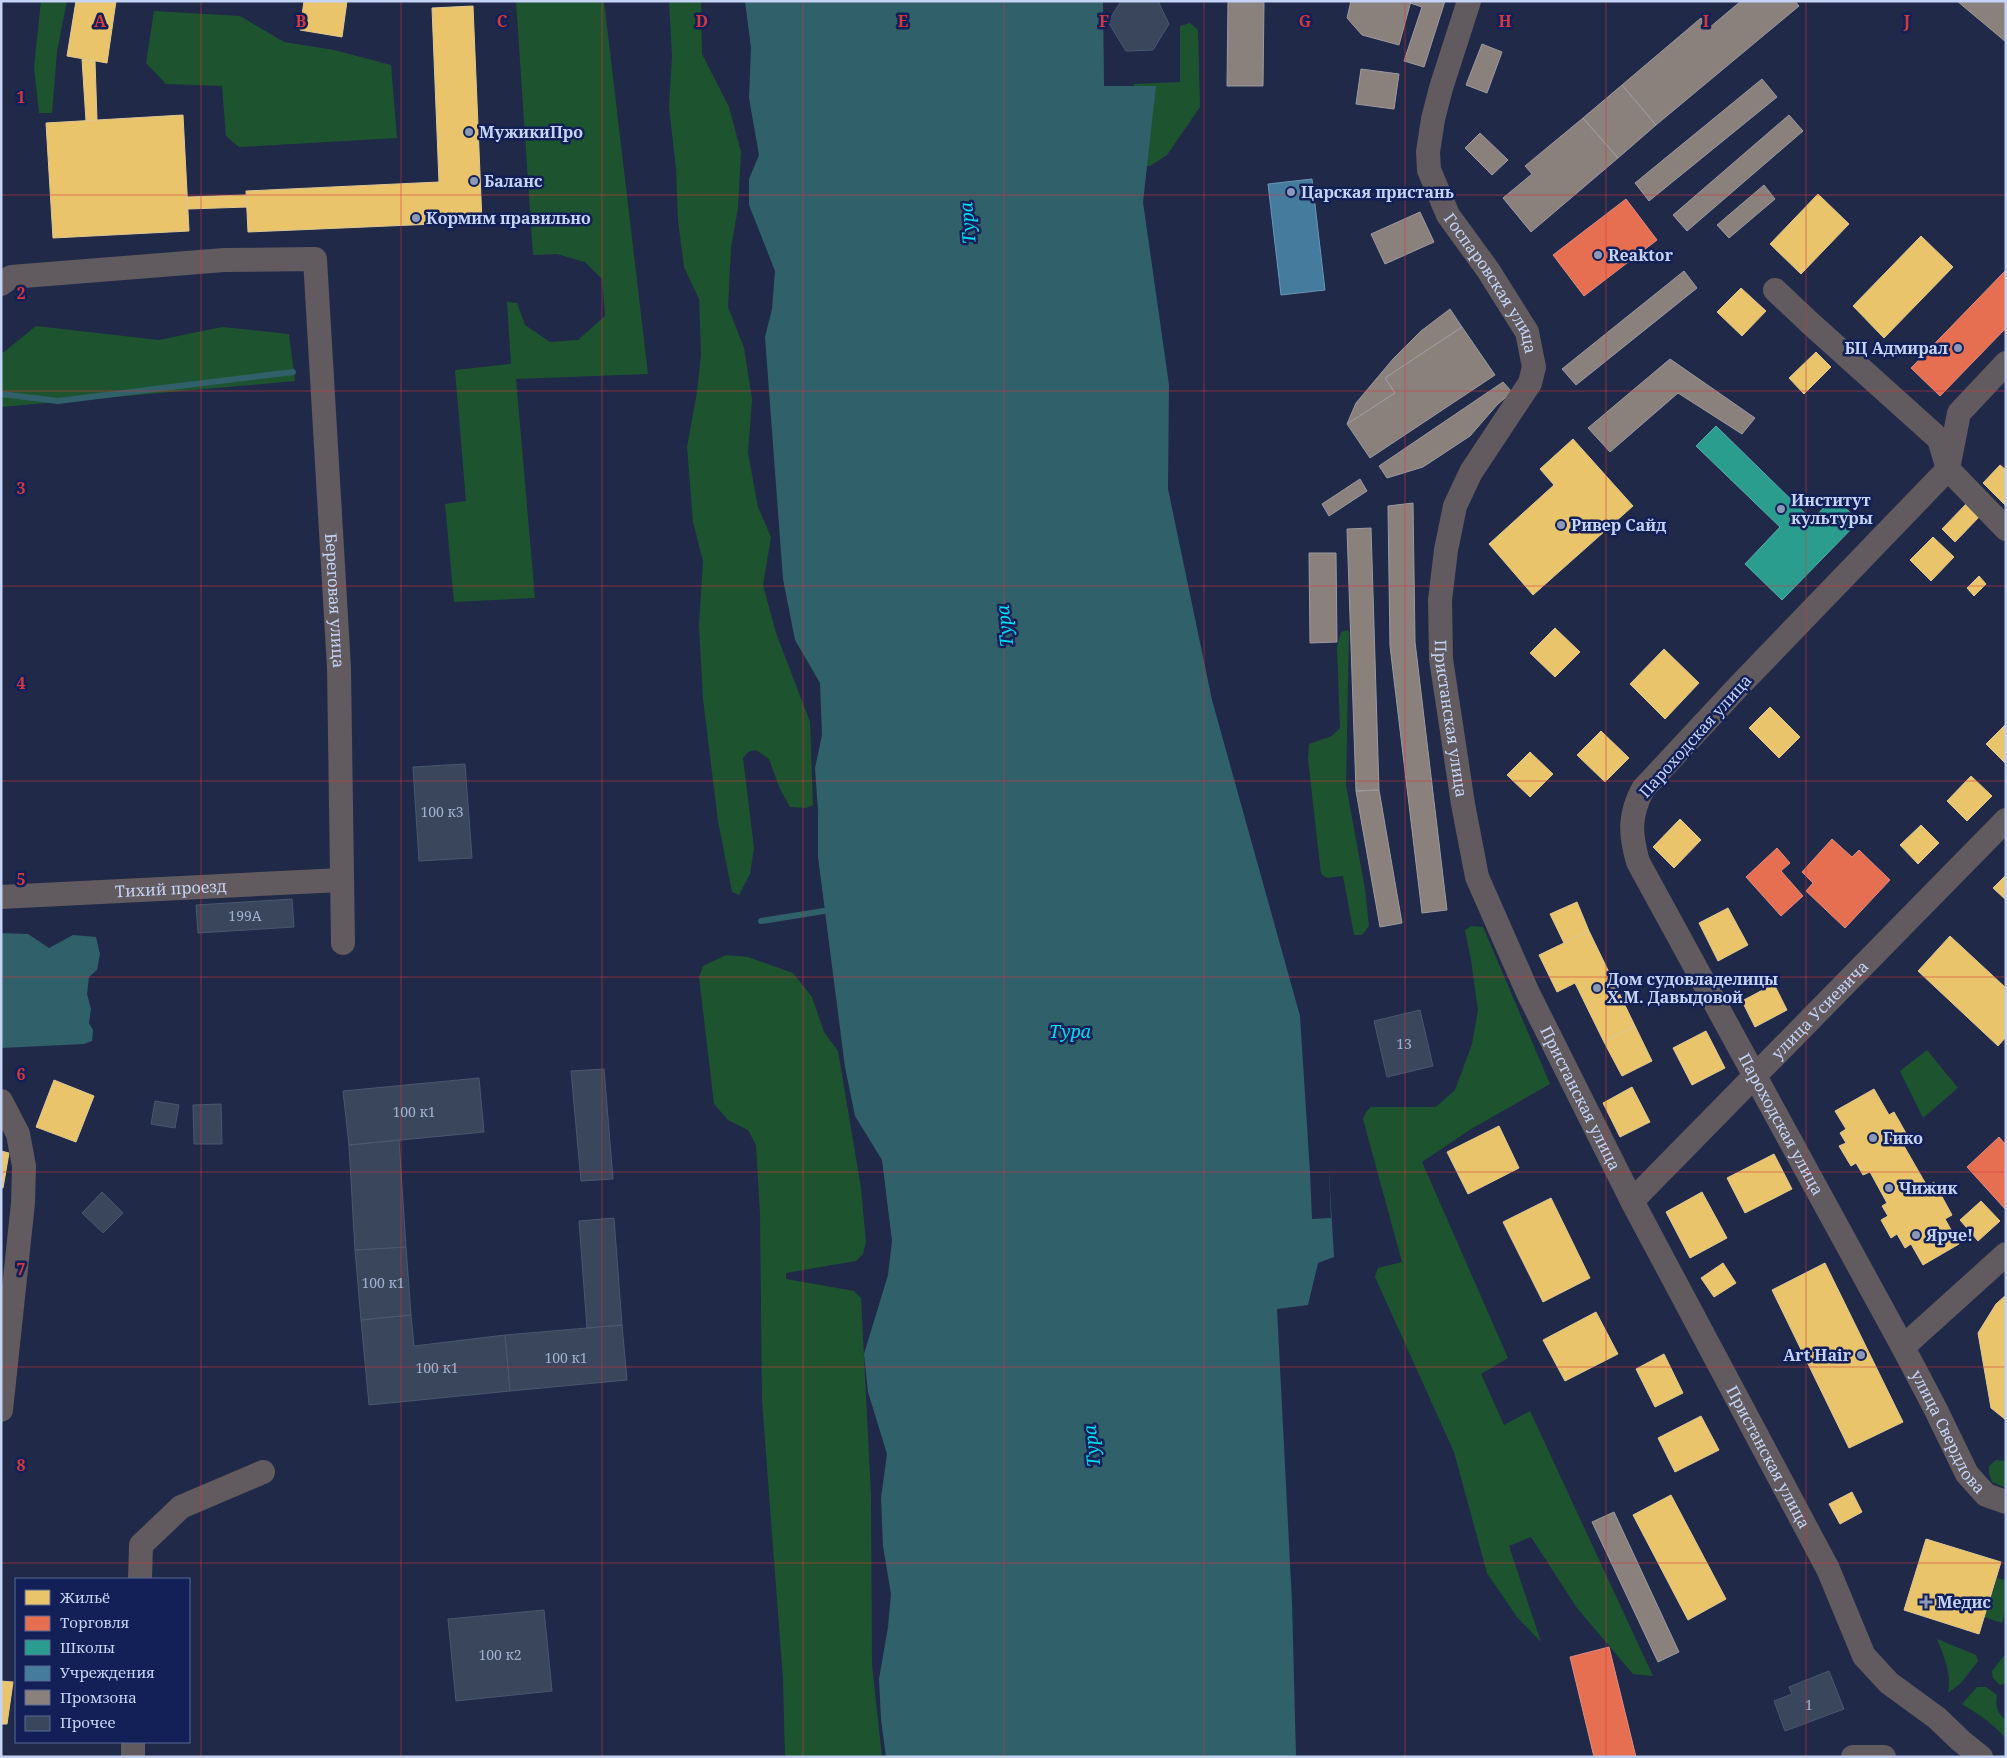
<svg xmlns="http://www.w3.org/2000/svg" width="2007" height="1758" font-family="'Noto Serif',serif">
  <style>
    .green { fill: #1d542f }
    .water { fill: #30616b }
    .pier { fill: #212948 }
    .homes { fill: #e9c46a; stroke: #dec894 }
    .shops { fill: #e76f51; stroke: #dd8d82 }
    .schools { fill: #2a9d8f; stroke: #58adae }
    .public { fill: #457b9d; stroke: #6b95b7 }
    .industry { fill: #8a817c; stroke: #9c9aa0 }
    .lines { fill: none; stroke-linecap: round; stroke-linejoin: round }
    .stream { stroke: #30616b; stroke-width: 6 }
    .building { fill: #39465c; stroke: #49576f }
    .street { stroke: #615a5e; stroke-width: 24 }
    .grid { fill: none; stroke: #d4393c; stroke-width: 1; stroke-opacity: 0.55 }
    .poi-dot { fill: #8c98b8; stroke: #122057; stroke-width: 2 }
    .labels { text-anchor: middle; stroke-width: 5; stroke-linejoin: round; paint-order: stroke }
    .number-label { font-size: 14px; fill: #a2b0cf }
    .poi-label { font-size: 16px; font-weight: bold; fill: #c5d3f5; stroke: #122057; text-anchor: start }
    .street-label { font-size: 16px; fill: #c5d3f5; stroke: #122057 }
    .water-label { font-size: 18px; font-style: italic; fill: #00dbf2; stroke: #122057 }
    .grid-label { font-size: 16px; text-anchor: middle; font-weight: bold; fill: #d4393c; stroke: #122057; stroke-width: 5; stroke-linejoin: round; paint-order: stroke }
  </style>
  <rect width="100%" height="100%" fill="#212948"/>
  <!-- green -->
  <path class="green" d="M41 1H67L57 51 52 113H39L34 67Z
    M516 1H604L648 374 516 379 535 598 454 602 445 504 466 501 455 370 511 364 507 302 517 303 525 325 550 342 578 340 605 316 602 279 585 262 557 254 533 255Z
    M669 1H701L702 54 729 107 741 152 738 208 731 247 728 307 744 348 752 399 748 453 758 507 771 537 763 585 776 633 810 722 813 805 806 808 790 807 780 789 769 759 756 750 748 752 743 758 754 848 750 874 739 895 732 892 718 821 703 699 699 625 703 561 693 522 687 447 697 392 701 355 699 299 684 267 678 220 676 168 669 107 672 56Z
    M154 11 240 16 284 42 334 50 391 65 397 138 239 147 226 136 222 86 166 84 146 63Z
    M1190 23 1198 30 1200 107 1167 155 1150 166H1140L1130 159 1134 84 1180 82V26Z
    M36 326 159 340 222 327 289 334 295 381 1 407V353L4 352Z
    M1348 630 1349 634 1346 785 1365 889 1369 926 1362 935H1354L1343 876 1327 878 1321 874 1308 759 1309 744 1332 736 1340 728 1337 647 1341 632Z
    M1471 926 1483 927 1550 1084 1471 1129 1422 1162 1508 1358 1481 1374 1504 1425 1530 1411 1653 1676 1633 1674 1577 1608 1531 1537 1509 1546 1541 1642 1517 1617 1487 1573 1454 1452 1375 1277 1378 1268 1402 1262 1363 1119 1366 1112 1371 1107H1436L1455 1090 1472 1044 1478 1010 1471 960 1465 930Z
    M726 955 748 957 793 973 812 997 824 1032 838 1051 861 1188 866 1242 863 1254 856 1261 786 1273V1279L854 1291 861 1298 871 1495 872 1665 882 1757H785L783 1679 762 1401 760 1214 756 1145 748 1130 728 1120 714 1104 699 977 703 966Z
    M1927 1050 1958 1088 1923 1118 1900 1071Z
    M1996 1460 2006 1461V1488L1992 1482 1989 1474V1466Z
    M1997 1578 2006 1580V1609L2002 1623 1984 1617Z
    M1937 1639 1976 1655 1978 1661 1961 1683 1948 1693C1952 1673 1944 1657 1937 1639Z
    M2006 1653V1683L2000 1685 1993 1678 1992 1671Z
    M1977 1687H1986L1997 1695C1995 1706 1997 1713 2006 1720V1739C1994 1724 1978 1714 1962 1704Z"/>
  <!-- water -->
  <path class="water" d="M745 1H1103L1104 86H1156L1143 202 1169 385 1168 489 1212 700 1300 1016 1310 1173 1329 1172 1334 1257 1318 1263 1308 1305 1277 1309 1292 1602 1296 1757H886L881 1719 879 1679 888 1627 891 1594 883 1546 881 1498 887 1454 868 1392 864 1354 888 1275 892 1241 882 1160 855 1116 845 1067 818 857V810L815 768 822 735 820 683 795 640 783 579 765 337 772 309 775 271 749 205V179L759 155 749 98 751 48Z
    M1 933 28 934 49 948 73 935 96 937 100 954 97 970 89 977 87 994 91 1009 89 1023 93 1030 92 1041 84 1044 1 1048Z"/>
  <!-- pier -->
  <path class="pier" d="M1329 1172 1331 1218 1312 1219 1310 1173Z"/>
  <!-- homes -->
  <path class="homes" d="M76 1H116L107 63 67 56Z
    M304 1H347L342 37 300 30Z
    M473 6 482 222 248 232 246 191 439 182 432 8Z
    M82 59 95 61 97 120 86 121Z
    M183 115 189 231 53 238 46 123Z
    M1818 194 1849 224 1801 274 1770 244Z
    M246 195 247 207 188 209 187 197Z
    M1921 236 1953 267 1884 338 1853 306Z
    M1741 288 1766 311 1742 336 1717 312Z
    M1816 352 1831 367 1804 394 1789 378Z
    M1573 439 1633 506 1533 595 1489 544 1554 485 1540 469Z
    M2000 465 2006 470V506L1983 483Z
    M1968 502 1981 515 1955 542 1942 529Z
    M1933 537 1954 557 1931 581 1910 560Z
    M1979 576 1986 584 1974 596 1967 588Z
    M1555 628 1580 652 1555 677 1530 653Z
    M1664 649 1699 683 1665 719 1630 684Z
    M1770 707 1800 737 1779 758 1749 728Z
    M2006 724V764L1986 744Z
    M1601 731 1629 758 1605 782 1577 755Z
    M1530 752 1553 774 1530 797 1507 775Z
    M1971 776 1992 796 1967 821 1947 801Z
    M1680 819 1701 840 1674 868 1653 847Z
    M1921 825 1939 843 1918 864 1900 845Z
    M2006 875V900L1993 888Z
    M1577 902 1589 931 1564 943 1550 914Z
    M1728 908 1748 945 1718 961 1699 923Z
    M1589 931 1635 1026 1604 1042 1575 983 1557 992 1539 955Z
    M1950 936 2006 988V1037L1998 1046 1918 971Z
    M1774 984 1787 1010 1755 1027 1742 1001Z
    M1635 1026 1652 1061 1622 1076 1604 1042Z
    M1706 1031 1725 1068 1692 1085 1673 1048Z
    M54 1080 94 1096 76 1142 36 1127Z
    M1632 1087 1650 1122 1620 1137 1603 1103Z
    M1874 1089 1889 1115 1894 1112 1911 1142 1904 1146 1927 1186 1934 1182 1952 1215 1945 1219 1959 1244 1923 1265 1911 1244 1905 1248 1897 1234 1891 1238 1881 1220 1888 1216 1882 1206 1887 1203 1870 1172 1863 1175 1856 1163 1851 1166 1839 1146 1846 1143 1840 1133 1846 1129 1835 1111Z
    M1499 1126 1519 1168 1468 1194 1447 1152Z
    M1 1151 9 1153 3 1188 1 1187Z
    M1774 1154 1792 1189 1745 1213 1727 1178Z
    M1702 1192 1727 1238 1690 1258 1666 1212Z
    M1551 1198 1590 1278 1543 1302 1503 1222Z
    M1981 1201 2000 1221 1978 1241 1960 1220Z
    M1723 1263 1736 1283 1714 1297 1701 1278Z
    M1825 1263 1903 1422 1849 1448 1772 1290Z
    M2006 1295V1420L1991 1408 1978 1333 1996 1304Z
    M1596 1312 1618 1354 1565 1381 1543 1340Z
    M1664 1354 1683 1393 1655 1407 1636 1369Z
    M1701 1416 1719 1450 1675 1472 1658 1438Z
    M1852 1492 1862 1512 1840 1524 1829 1504Z
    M1671 1495 1726 1599 1688 1620 1633 1515Z
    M1926 1539 2001 1562 1979 1634 1904 1610Z
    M1 1681 13 1682 7 1724H1Z"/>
  <!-- shops -->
  <path class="shops" d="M1626 199 1657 240 1584 296 1553 255Z
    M2006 270V328L1940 396 1911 368Z
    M1832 839 1852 857 1859 850 1890 880 1845 928 1806 891 1813 883 1802 872Z
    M1777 848 1790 863 1781 871 1803 896 1781 916 1746 877Z
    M1999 1137 2006 1145V1210L1967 1167Z
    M1609 1647 1636 1757H1594L1570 1657Z"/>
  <!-- schools -->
  <path class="schools" d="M1716 426 1812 520 1834 497 1859 521 1782 600 1745 564 1780 527 1696 446Z"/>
  <!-- public -->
  <path class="public" d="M1312 179 1325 290 1281 295 1268 184Z"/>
  <!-- industry -->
  <path class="industry" d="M1228 1H1264L1263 86H1227Z
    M1351 1H1411L1399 45 1362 35 1347 18Z
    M1411 1H1445L1424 67 1404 61 1422 7 1410 3Z
    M1741 1H1795L1799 6 1656 125 1622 85 1701 18 1709 28Z
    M1957 1H2006V42Z
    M1482 44 1502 52 1487 93 1466 85Z
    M1361 69 1399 74 1394 109 1356 104Z
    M1762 79 1777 97 1649 201 1635 183Z
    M1622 85 1656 125 1618 158 1583 118Z
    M1789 115 1803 131 1687 231 1673 215Z
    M1583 118 1618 158 1531 232 1503 198 1532 174 1525 166Z
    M1480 133 1508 160 1492 175 1465 148Z
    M1764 185 1775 199 1729 238 1717 225Z
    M1420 212 1434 242 1385 264 1371 234Z
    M1684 271 1697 288 1576 385 1562 369Z
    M1450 309 1462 327 1385 378 1395 393 1347 424 1356 403 1393 359 1421 331Z
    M1462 327 1495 375 1370 458 1347 424 1395 393 1385 378Z
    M1670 359 1755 418 1742 434 1678 393 1610 452 1588 428Z
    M1503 382 1512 392 1497 405 1470 436 1423 467 1387 478 1379 466Z
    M1360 479 1367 491 1329 516 1322 504Z
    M1413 503 1415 642 1447 910 1422 913 1390 646 1388 506Z
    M1371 528 1379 790 1356 791 1347 529Z
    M1309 553H1336L1337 642 1310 643Z
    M1379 790 1402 923 1380 927 1356 791Z
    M1614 1512 1679 1652 1658 1662 1592 1522Z"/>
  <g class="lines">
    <!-- stream -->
    <path class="stream" d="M1 394 58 401 293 372
      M761 921 824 911"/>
  </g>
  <!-- building -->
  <path class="building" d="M1121 1H1158L1169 24 1153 50 1126 51 1108 22Z
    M465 764 472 858 419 861 413 767Z
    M292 899 294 927 198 933 196 905Z
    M1420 1010 1433 1066 1387 1077 1374 1021Z
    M604 1069 613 1179 581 1181 571 1071Z
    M479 1078 484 1132 349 1145 343 1091Z
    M155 1101 179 1105 175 1128 151 1124Z
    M221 1104 222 1144H194L193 1105Z
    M399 1140 406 1247 355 1250 349 1145Z
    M102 1192 123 1213 103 1233 82 1213Z
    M614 1218 622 1325 587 1328 579 1221Z
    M406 1247 411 1315 361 1320 355 1250Z
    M411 1315 414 1346 505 1335 510 1391 369 1405 361 1320Z
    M622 1325 627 1380 510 1391 505 1335Z
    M544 1610 552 1691 456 1701 448 1619Z
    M1829 1671 1844 1709 1785 1731 1774 1701 1792 1694 1789 1687Z"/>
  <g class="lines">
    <!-- street -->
    <g class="street">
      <path id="s1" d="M1469 1 1441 88 1433 119 1428 152 1429 170 1448 215 1488 270 1527 332 1534 367 1530 383 1471 472 1455 506 1446 550 1440 600 1441 659 1463 804 1477 877 1528 993 1632 1201 1828 1569 1864 1656 1889 1683 1937 1718 1961 1741 1981 1757"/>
      <path id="s2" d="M1 284 11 277 224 260 315 259 339 668 343 943"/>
      <path d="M1775 290 1810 323 1939 439 1948 469 2006 529"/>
      <path id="s3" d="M2006 363 1959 413 1948 469 1736 689 1643 789C1629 815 1630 834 1638 862L1903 1347 1936 1410 1967 1474 1986 1495 2006 1502"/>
      <path id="s4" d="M1 897 341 880"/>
      <path d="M1 1101 18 1134 24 1166 23 1203 1 1410"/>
      <path id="s5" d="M1632 1201 2006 820"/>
      <path d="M1903 1347 2006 1254"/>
      <path d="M140 1579 141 1545 181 1507 263 1472"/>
      <path d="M133 1757V1742"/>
      <path d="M1853 1757H1884"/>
    </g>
  </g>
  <!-- grid -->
  <path class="grid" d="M201 1V1757M401 1V1757M602 1V1757M803 1V1757M1004 1V1757M1204 1V1757M1405 1V1757M1606 1V1757M1806 1V1757M1 195H2006M1 391H2006M1 586H2006M1 781H2006M1 977H2006M1 1172H2006M1 1367H2006M1 1563H2006"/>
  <!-- markers -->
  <g class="poi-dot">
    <circle cx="469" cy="132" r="5"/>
    <circle cx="474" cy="181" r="5"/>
    <circle cx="1291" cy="192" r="5"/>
    <circle cx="416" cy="218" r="5"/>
    <circle cx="1598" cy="255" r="5"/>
    <circle cx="1958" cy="348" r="5"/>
    <circle cx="1781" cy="509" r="5"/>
    <circle cx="1561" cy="525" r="5"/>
    <circle cx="1597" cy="988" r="5"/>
    <circle cx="1873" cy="1138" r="5"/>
    <circle cx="1889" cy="1188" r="5"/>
    <circle cx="1916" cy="1235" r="5"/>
    <circle cx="1861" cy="1355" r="5"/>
    <path d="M1923.5 1594.5h5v5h5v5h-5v5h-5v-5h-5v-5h5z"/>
  </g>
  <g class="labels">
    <!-- number labels -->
    <g class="number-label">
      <text x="442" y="817">100 к3</text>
      <text x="245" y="921">199А</text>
      <text x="1404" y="1049">13</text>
      <text x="414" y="1117">100 к1</text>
      <text x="383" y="1288">100 к1</text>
      <text x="566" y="1363">100 к1</text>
      <text x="437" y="1373">100 к1</text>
      <text x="500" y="1660">100 к2</text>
      <text x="1809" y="1710">1</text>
    </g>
    <!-- poi labels -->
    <g class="poi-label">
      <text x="479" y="138">МужикиПро</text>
      <text x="484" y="187">Баланс</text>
      <text x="1301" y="198">Царская пристань</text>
      <text x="426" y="224">Кормим правильно</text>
      <text x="1608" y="261">Reaktor</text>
      <text x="1948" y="354" text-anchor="end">БЦ Адмирал</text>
      <text x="1791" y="506">Институт<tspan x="1791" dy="18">культуры</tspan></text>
      <text x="1571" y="531">Ривер Сайд</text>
      <text x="1607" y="985">Дом судовладелицы<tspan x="1607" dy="18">Х.М. Давыдовой</tspan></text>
      <text x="1883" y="1144">Гико</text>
      <text x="1899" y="1194">Чижик</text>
      <text x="1926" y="1241">Ярче!</text>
      <text x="1851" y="1361" text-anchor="end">Art Hair</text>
      <text x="1937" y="1608">Медис</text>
    </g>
    <!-- street labels -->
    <g class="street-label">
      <text dy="6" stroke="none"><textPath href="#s1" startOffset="305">Госпаровская улица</textPath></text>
      <text dy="6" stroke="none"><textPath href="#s2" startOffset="659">Береговая улица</textPath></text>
      <text dy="6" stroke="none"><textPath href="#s1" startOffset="776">Пристанская улица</textPath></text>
      <text transform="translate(1695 736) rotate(-48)" y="6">Пароходская улица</text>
      <text dy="6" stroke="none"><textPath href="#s4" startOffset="170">Тихий проезд</textPath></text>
      <text dy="6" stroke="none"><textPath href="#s5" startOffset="268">улица Усиевича</textPath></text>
      <text dy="6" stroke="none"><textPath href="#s1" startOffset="1181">Пристанская улица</textPath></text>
      <text dy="6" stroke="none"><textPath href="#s3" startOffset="942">Пароходская улица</textPath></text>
      <text dy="6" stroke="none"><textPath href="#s3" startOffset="1292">улица Свердлова</textPath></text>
      <text dy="6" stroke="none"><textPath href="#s1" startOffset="1586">Пристанская улица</textPath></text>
    </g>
    <!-- water labels -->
    <g class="water-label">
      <text transform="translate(968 223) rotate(-95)" y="6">Тура</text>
      <text transform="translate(1005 626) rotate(-96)" y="6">Тура</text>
      <text x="1070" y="1038">Тура</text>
      <text transform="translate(1092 1446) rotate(-96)" y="6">Тура</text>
    </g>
  </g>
  <g class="grid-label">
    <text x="100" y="27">A</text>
    <text x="301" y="27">B</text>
    <text x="502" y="27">C</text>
    <text x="702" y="27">D</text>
    <text x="903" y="27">E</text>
    <text x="1104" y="27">F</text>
    <text x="1305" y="27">G</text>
    <text x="1505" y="27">H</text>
    <text x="1706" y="27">I</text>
    <text x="1907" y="27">J</text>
    <text x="21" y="103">1</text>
    <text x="21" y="299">2</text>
    <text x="21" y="494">3</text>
    <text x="21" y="689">4</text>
    <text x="21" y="885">5</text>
    <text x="21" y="1080">6</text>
    <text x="21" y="1275">7</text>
    <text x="21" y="1471">8</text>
  </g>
  <!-- border -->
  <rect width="2007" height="1758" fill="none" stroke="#c5d3f5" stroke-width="5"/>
  <!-- legend -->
  <rect x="15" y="1578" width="175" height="165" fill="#122057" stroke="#5a6896"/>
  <rect x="25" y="1590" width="25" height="15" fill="#e9c46a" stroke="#5a6896"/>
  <text x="60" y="1603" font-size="15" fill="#c5d3f5">Жильё</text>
  <rect x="25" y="1616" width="25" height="15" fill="#e76f51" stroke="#5a6896"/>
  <text x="60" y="1628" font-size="15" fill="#c5d3f5">Торговля</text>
  <rect x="25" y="1640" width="25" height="15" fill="#2a9d8f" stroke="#5a6896"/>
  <text x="60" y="1653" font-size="15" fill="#c5d3f5">Школы</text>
  <rect x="25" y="1666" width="25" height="15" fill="#457b9d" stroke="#5a6896"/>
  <text x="60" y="1678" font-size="15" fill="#c5d3f5">Учреждения</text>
  <rect x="25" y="1690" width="25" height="15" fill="#8a817c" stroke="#5a6896"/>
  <text x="60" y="1703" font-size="15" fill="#c5d3f5">Промзона</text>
  <rect x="25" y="1716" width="25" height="15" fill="#39465c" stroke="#5a6896"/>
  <text x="60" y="1728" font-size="15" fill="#c5d3f5">Прочее</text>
</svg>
